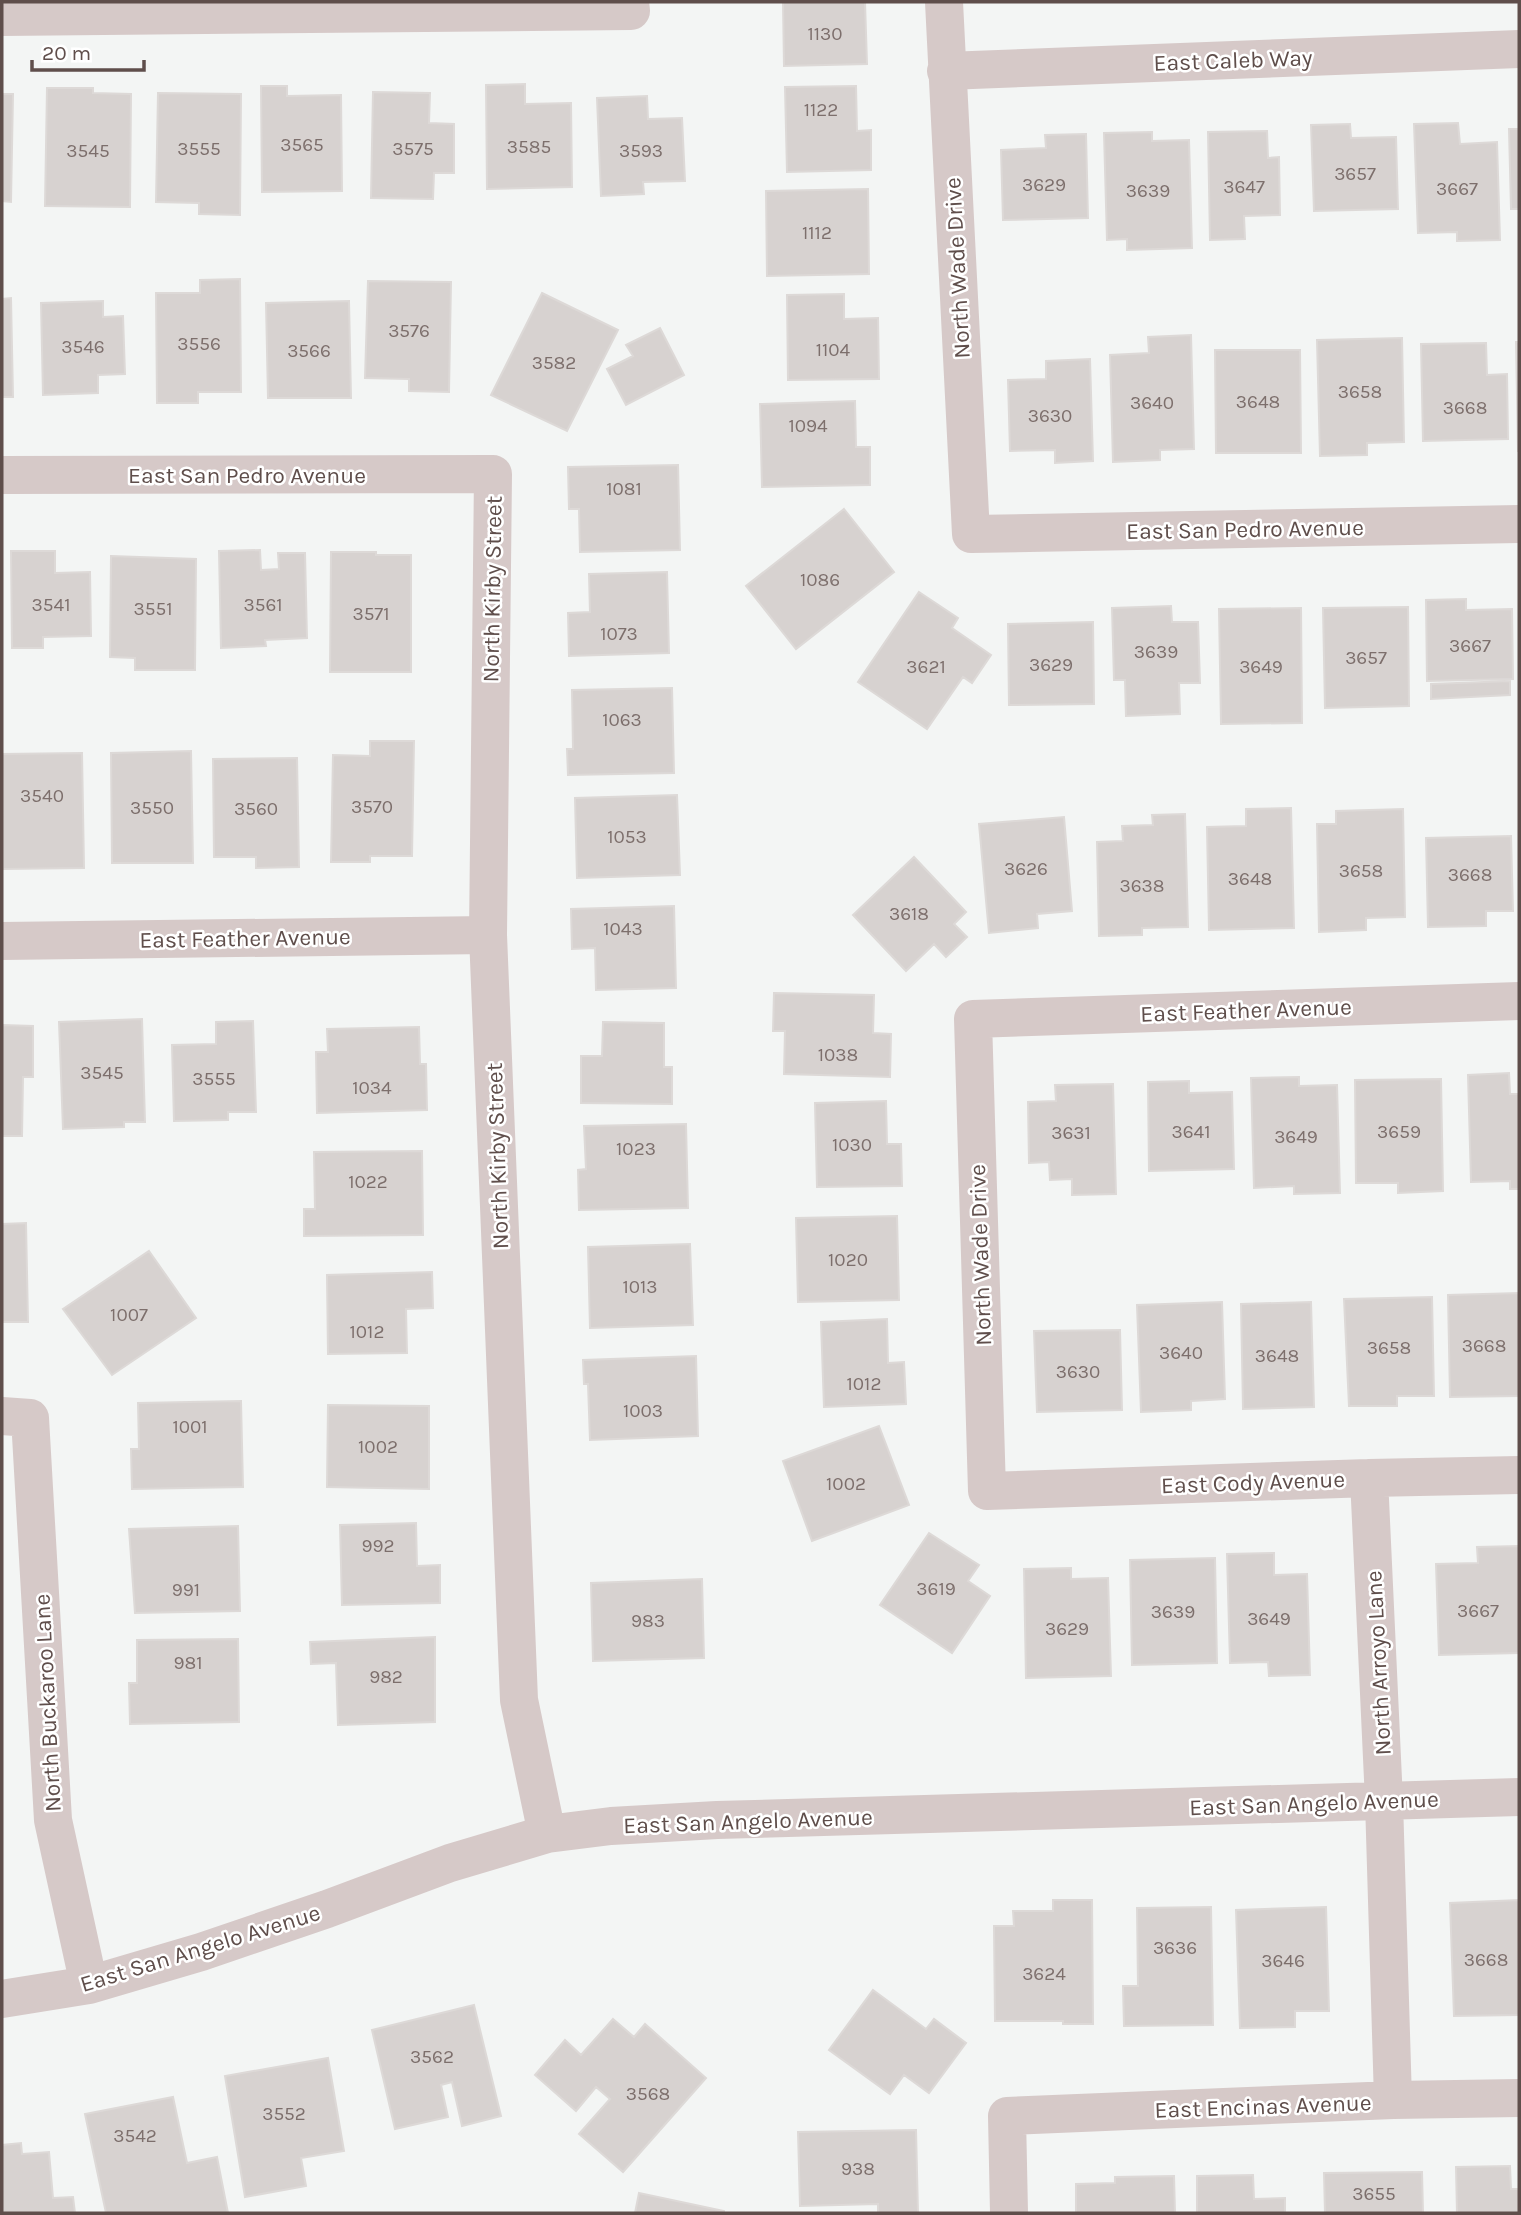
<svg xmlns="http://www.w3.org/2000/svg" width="1521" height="2215" font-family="Karla,sans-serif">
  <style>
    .building { fill: #d7d2d0; stroke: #ddd9d7; stroke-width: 2 }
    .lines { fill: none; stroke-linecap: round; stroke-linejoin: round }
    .minor { stroke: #d6c9c8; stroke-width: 38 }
    .labels { text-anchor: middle; stroke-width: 5; stroke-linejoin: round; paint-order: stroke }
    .number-label { font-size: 19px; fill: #7d6f6c }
    .street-label { font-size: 23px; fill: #5f4e4b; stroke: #fff }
  </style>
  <rect width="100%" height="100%" fill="#f3f5f4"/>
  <!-- building -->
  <path class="building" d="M783 2H865L867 64 784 66Z
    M525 84V104L571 103 572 187 487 189 486 85Z
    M261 86H287V96L341 95 342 191 262 192Z
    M856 86 857 131 871 130V170L787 172 785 87Z
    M47 88H93V93L131 94 130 207 45 206Z
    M373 92 430 93 429 123 454 124V173H434L433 199 371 198Z
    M158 93 241 94 240 215 199 214V203L156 202Z
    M2 94H13L11 202 2 201Z
    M647 96 648 119 682 118 685 181 643 182 644 194 601 196 597 98Z
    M1458 123 1460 144 1497 142 1500 240 1457 241V232L1418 233 1414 124Z
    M1350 124 1351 138 1396 137 1398 209 1314 211 1311 125Z
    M1509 129H1519V209H1511Z
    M1267 131 1268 158 1279 157 1280 215 1244 216 1245 239 1210 240 1208 132Z
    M1152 132V141L1189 140 1192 248 1127 250V239L1107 240 1104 133Z
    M1086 134 1088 218 1003 220 1001 150 1046 148 1045 135Z
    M868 189 869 274 767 276 766 191Z
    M240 279 241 392H198V403H157L156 293H200V280Z
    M368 281 451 282 449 392 409 391V379L365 378Z
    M542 293 618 330 567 431 491 395Z
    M844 294V319L878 318 879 379 788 380 787 295Z
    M11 298 13 397H2V299Z
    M103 301V317L123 316 125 374 98 375V393L43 395 41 303Z
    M349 301 351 398H268L266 303Z
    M660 328 684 375 626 405 607 369 633 356 626 345Z
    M1191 335 1194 449 1160 450V460L1113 462 1110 355 1149 353 1148 337Z
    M1402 338 1404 442 1367 443V455L1320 456 1317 340Z
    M1516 342H1519V451H1518Z
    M1486 343 1487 375 1507 374 1508 439 1423 441 1421 344Z
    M1215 350H1300L1301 453H1216Z
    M1090 359 1093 461 1055 463V450L1010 451 1008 380 1046 379V361Z
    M855 401 856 447H870V485L762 487 760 404Z
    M678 465 680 550 580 552 579 509H569L568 467Z
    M844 509 894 572 796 649 746 586Z
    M260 550 261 570 279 569 278 553H305L307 638 265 640 266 646 221 648 219 551Z
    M11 551H55V573L90 572 91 636 43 637V648H12Z
    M331 552H376V555H411V672H330Z
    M111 556 196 559 195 670H135V658L110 657Z
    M667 572 669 653 569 656 568 613 590 612 589 574Z
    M919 592 958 618 952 628 991 655 972 683 963 677 927 729 858 682Z
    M1466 599V610L1512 609 1513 679 1427 681 1426 600Z
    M1171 606 1172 622H1198L1200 683H1179L1180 714 1126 716 1125 680H1114L1112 608Z
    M1408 607 1409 706 1325 708 1323 608Z
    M1301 608 1302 723 1221 724 1219 609Z
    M1093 622 1094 704 1009 705 1008 624Z
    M1510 681V695L1431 699V684Z
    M672 688 674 773 568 775 567 749H573L572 690Z
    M370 741H414L412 856H370V862H331L333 755 370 756Z
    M191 751 193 863H112L111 753Z
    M82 753 84 868 3 869 2 754Z
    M297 758 299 867 256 868V857H214L213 759Z
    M677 795 680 875 577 878 575 798Z
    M1291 808 1294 928 1209 930 1207 827 1246 826V809Z
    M1403 809 1405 917 1366 918V930L1319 932 1317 824H1336V811Z
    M1185 814 1188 927 1142 928V935L1099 936 1097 842 1123 841 1122 826 1153 825 1152 815Z
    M1064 817 1072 911 1037 914 1038 928 989 933 979 824Z
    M1511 836 1513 911H1486V926L1428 927 1426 838Z
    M914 857 966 912 954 924 967 937 946 957 934 944 906 971 853 915Z
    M674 906 676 988 596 990 595 948 572 949 571 909Z
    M774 993 874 995 873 1033 891 1034 890 1077 784 1074 785 1031H773Z
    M142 1019 145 1122H124V1127L63 1129 59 1022Z
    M253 1021 256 1112H228V1120L174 1121 172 1045 216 1044V1022Z
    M603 1022 664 1023V1067H672V1104L581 1103V1056H602Z
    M2 1025 33 1026V1077H23L22 1136H2Z
    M419 1027 420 1064H426L427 1110 317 1113 316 1052H328L327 1029Z
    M1509 1073 1510 1094H1519V1189H1510V1181L1471 1182 1468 1075Z
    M1299 1077V1086L1337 1085 1340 1193 1294 1194V1186L1254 1188 1251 1078Z
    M1441 1079 1443 1191 1398 1193V1183H1356L1355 1080Z
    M1189 1081V1093L1232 1092 1234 1169 1149 1171 1148 1082Z
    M1113 1084 1116 1194 1072 1195V1179L1050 1180 1049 1162 1029 1163 1028 1102 1056 1101 1055 1085Z
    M886 1101 887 1144H901L902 1186 817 1187 815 1103Z
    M686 1124 688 1208 579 1210 578 1170 586 1169 584 1126Z
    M422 1151 423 1235 304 1236V1209H315L314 1152Z
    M897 1216 899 1300 798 1302 796 1218Z
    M26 1223 28 1322H2V1224Z
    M690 1244 693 1325 590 1328 588 1247Z
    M149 1251 196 1318 112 1375 63 1309Z
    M432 1272 433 1308 406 1309 407 1353 328 1354 327 1275Z
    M1519 1293V1396L1450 1397 1448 1295Z
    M1432 1297 1434 1396H1397V1406H1349L1344 1299Z
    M1222 1302 1225 1399 1191 1401V1410L1141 1412 1137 1305Z
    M1311 1302 1314 1407 1243 1409 1241 1304Z
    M887 1319 888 1363 904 1362 906 1404 824 1407 821 1322Z
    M1120 1330 1122 1410 1037 1412 1034 1331Z
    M696 1356 698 1436 590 1440 588 1384H584L583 1360Z
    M241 1401 243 1487 132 1489 131 1449H139L138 1403Z
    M328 1405 429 1406V1489L327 1487Z
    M879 1426 909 1505 812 1541 783 1461Z
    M416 1523 417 1566 440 1565V1603L342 1605 340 1525Z
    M238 1526 240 1611 135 1613 129 1529Z
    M929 1533 979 1565 968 1581 990 1596 952 1653 880 1605Z
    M1519 1546V1653L1439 1655 1436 1564 1478 1563 1477 1547Z
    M1274 1553V1575L1307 1574 1310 1675 1269 1676 1268 1662 1230 1663 1227 1554Z
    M1215 1558 1217 1663 1132 1665 1130 1560Z
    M1071 1568V1579L1108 1578 1111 1676 1026 1678 1024 1569Z
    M702 1579 704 1658 593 1661 591 1583Z
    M435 1637V1722L338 1725 336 1663 311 1664 310 1642Z
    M238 1639 239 1722 130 1724 129 1683H137V1640Z
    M1053 1900H1092L1093 2024H1063V2021H995L994 1926H1014L1013 1911H1053Z
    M1519 1900V2015L1454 2016 1450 1903Z
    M1211 1907 1213 2025 1124 2026 1123 1986H1138L1137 1908Z
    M1326 1907 1329 2011H1295V2027L1240 2028 1236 1910Z
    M873 1990 926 2029 934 2019 966 2043 929 2093 904 2075 890 2094 829 2050Z
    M474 2005 501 2116 462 2126 452 2082 441 2085 448 2117 395 2129 372 2030Z
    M613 2019 634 2037 645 2024 706 2078 623 2172 579 2134 610 2099 596 2087 576 2111 535 2075 565 2040 581 2055Z
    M328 2058 344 2151 301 2158 306 2186 245 2197 225 2076Z
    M173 2097 187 2163 217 2157 228 2213H106L85 2114Z
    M916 2130 918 2213H878V2204L800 2206 798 2132Z
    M21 2143 22 2154 49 2152 53 2198 73 2197 75 2213H2V2145Z
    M1510 2166 1511 2189H1519V2213H1457L1456 2167Z
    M1422 2172 1423 2213H1325L1324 2173Z
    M1253 2175 1254 2199 1285 2198V2213H1197V2176Z
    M1174 2176 1175 2213H1076V2184L1115 2183V2177Z
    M639 2193 724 2211V2213H635Z"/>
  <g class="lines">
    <!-- minor -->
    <path class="minor" d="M944 2 971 534 1519 524
      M2 17 631 11 630 2
      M946 71 1519 49
      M2 475 493 474 488 935 519 1700 547 1834
      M2 941 488 935
      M1519 1001 973 1019 987 1491 1369 1478 1519 1475
      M2 1416 30 1418 53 1820 89 1985
      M1369 1478 1384 1801 1393 2100
      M2 1999 89 1985 201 1952 327 1909 450 1863 547 1834 611 1826 717 1820 1519 1797
      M1009 2213 1007 2116 1393 2100 1519 2098"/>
  </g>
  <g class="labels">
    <!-- number labels -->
    <g class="number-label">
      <text x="825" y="40">1130</text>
      <text x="821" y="116">1122</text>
      <text x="302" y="151">3565</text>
      <text x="529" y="153">3585</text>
      <text x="199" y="155">3555</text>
      <text x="413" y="155">3575</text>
      <text x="88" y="157">3545</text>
      <text x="641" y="157">3593</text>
      <text x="1355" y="180">3657</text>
      <text x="1044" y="191">3629</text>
      <text x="1244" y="193">3647</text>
      <text x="1457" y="195">3667</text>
      <text x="1148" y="197">3639</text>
      <text x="817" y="239">1112</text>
      <text x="409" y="337">3576</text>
      <text x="199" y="350">3556</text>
      <text x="83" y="353">3546</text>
      <text x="833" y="356">1104</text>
      <text x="309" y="357">3566</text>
      <text x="554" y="369">3582</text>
      <text x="1360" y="398">3658</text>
      <text x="1258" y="408">3648</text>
      <text x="1152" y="409">3640</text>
      <text x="1465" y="414">3668</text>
      <text x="1050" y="422">3630</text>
      <text x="808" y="432">1094</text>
      <text x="624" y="495">1081</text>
      <text x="820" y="586">1086</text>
      <text x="51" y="611">3541</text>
      <text x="263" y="611">3561</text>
      <text x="153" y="615">3551</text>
      <text x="371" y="620">3571</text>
      <text x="619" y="640">1073</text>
      <text x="1470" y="652">3667</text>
      <text x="1156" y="658">3639</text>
      <text x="1366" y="664">3657</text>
      <text x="1051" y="671">3629</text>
      <text x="926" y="673">3621</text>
      <text x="1261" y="673">3649</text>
      <text x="622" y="726">1063</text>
      <text x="42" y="802">3540</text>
      <text x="372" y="813">3570</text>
      <text x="152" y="814">3550</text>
      <text x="256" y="815">3560</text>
      <text x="627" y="843">1053</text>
      <text x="1026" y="875">3626</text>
      <text x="1361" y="877">3658</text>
      <text x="1470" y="881">3668</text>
      <text x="1250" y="885">3648</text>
      <text x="1142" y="892">3638</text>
      <text x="909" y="920">3618</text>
      <text x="623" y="935">1043</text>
      <text x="838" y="1061">1038</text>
      <text x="102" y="1079">3545</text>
      <text x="214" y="1085">3555</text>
      <text x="372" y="1094">1034</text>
      <text x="1191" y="1138">3641</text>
      <text x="1399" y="1138">3659</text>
      <text x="1071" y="1139">3631</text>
      <text x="1296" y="1143">3649</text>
      <text x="852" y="1151">1030</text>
      <text x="636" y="1155">1023</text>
      <text x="368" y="1188">1022</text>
      <text x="848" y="1266">1020</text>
      <text x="640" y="1293">1013</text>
      <text x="129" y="1321">1007</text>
      <text x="367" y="1338">1012</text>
      <text x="1484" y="1352">3668</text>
      <text x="1389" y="1354">3658</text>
      <text x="1181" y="1359">3640</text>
      <text x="1277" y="1362">3648</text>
      <text x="1078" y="1378">3630</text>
      <text x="864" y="1390">1012</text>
      <text x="643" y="1417">1003</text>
      <text x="190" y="1433">1001</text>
      <text x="378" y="1453">1002</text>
      <text x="846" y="1490">1002</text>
      <text x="378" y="1552">992</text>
      <text x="936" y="1595">3619</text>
      <text x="186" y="1596">991</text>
      <text x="1478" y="1617">3667</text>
      <text x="1173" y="1618">3639</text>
      <text x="1269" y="1625">3649</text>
      <text x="648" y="1627">983</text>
      <text x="1067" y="1635">3629</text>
      <text x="188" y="1669">981</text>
      <text x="386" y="1683">982</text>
      <text x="1175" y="1954">3636</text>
      <text x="1486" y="1966">3668</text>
      <text x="1283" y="1967">3646</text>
      <text x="1044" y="1980">3624</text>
      <text x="432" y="2063">3562</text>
      <text x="648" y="2100">3568</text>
      <text x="284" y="2120">3552</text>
      <text x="135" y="2142">3542</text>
      <text x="858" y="2175">938</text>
      <text x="1374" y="2200">3655</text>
    </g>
    <!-- street labels -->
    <g class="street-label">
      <text transform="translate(1233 60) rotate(-2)" y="8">East Caleb Way</text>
      <text transform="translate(957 268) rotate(-93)" y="8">North Wade Drive</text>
      <text x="247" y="483">East San Pedro Avenue</text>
      <text transform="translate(1245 529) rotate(-1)" y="8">East San Pedro Avenue</text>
      <text transform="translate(492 589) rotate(-89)" y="8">North Kirby Street</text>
      <text transform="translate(245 938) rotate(-1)" y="8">East Feather Avenue</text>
      <text transform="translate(1246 1010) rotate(-2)" y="8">East Feather Avenue</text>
      <text transform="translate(497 1156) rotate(-92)" y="8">North Kirby Street</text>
      <text transform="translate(980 1255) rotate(-92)" y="8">North Wade Drive</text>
      <text transform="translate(1253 1482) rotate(-2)" y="8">East Cody Avenue</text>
      <text transform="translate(1378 1663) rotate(-93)" y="8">North Arroyo Lane</text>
      <text transform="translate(47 1703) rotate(-93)" y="8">North Buckaroo Lane</text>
      <text transform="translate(1314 1803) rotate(-2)" y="8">East San Angelo Avenue</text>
      <text transform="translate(748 1821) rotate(-2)" y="8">East San Angelo Avenue</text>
      <text transform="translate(200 1948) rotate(-17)" y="8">East San Angelo Avenue</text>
      <text transform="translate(1263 2106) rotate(-2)" y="8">East Encinas Avenue</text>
    </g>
  </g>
  <!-- border -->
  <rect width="1521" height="2215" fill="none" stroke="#5f4e4b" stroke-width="7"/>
  <!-- scale -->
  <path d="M32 60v10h112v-10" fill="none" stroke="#5f4e4b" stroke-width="3.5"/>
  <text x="42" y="60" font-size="21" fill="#5f4e4b" stroke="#ffffff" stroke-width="5" paint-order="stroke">20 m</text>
</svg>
